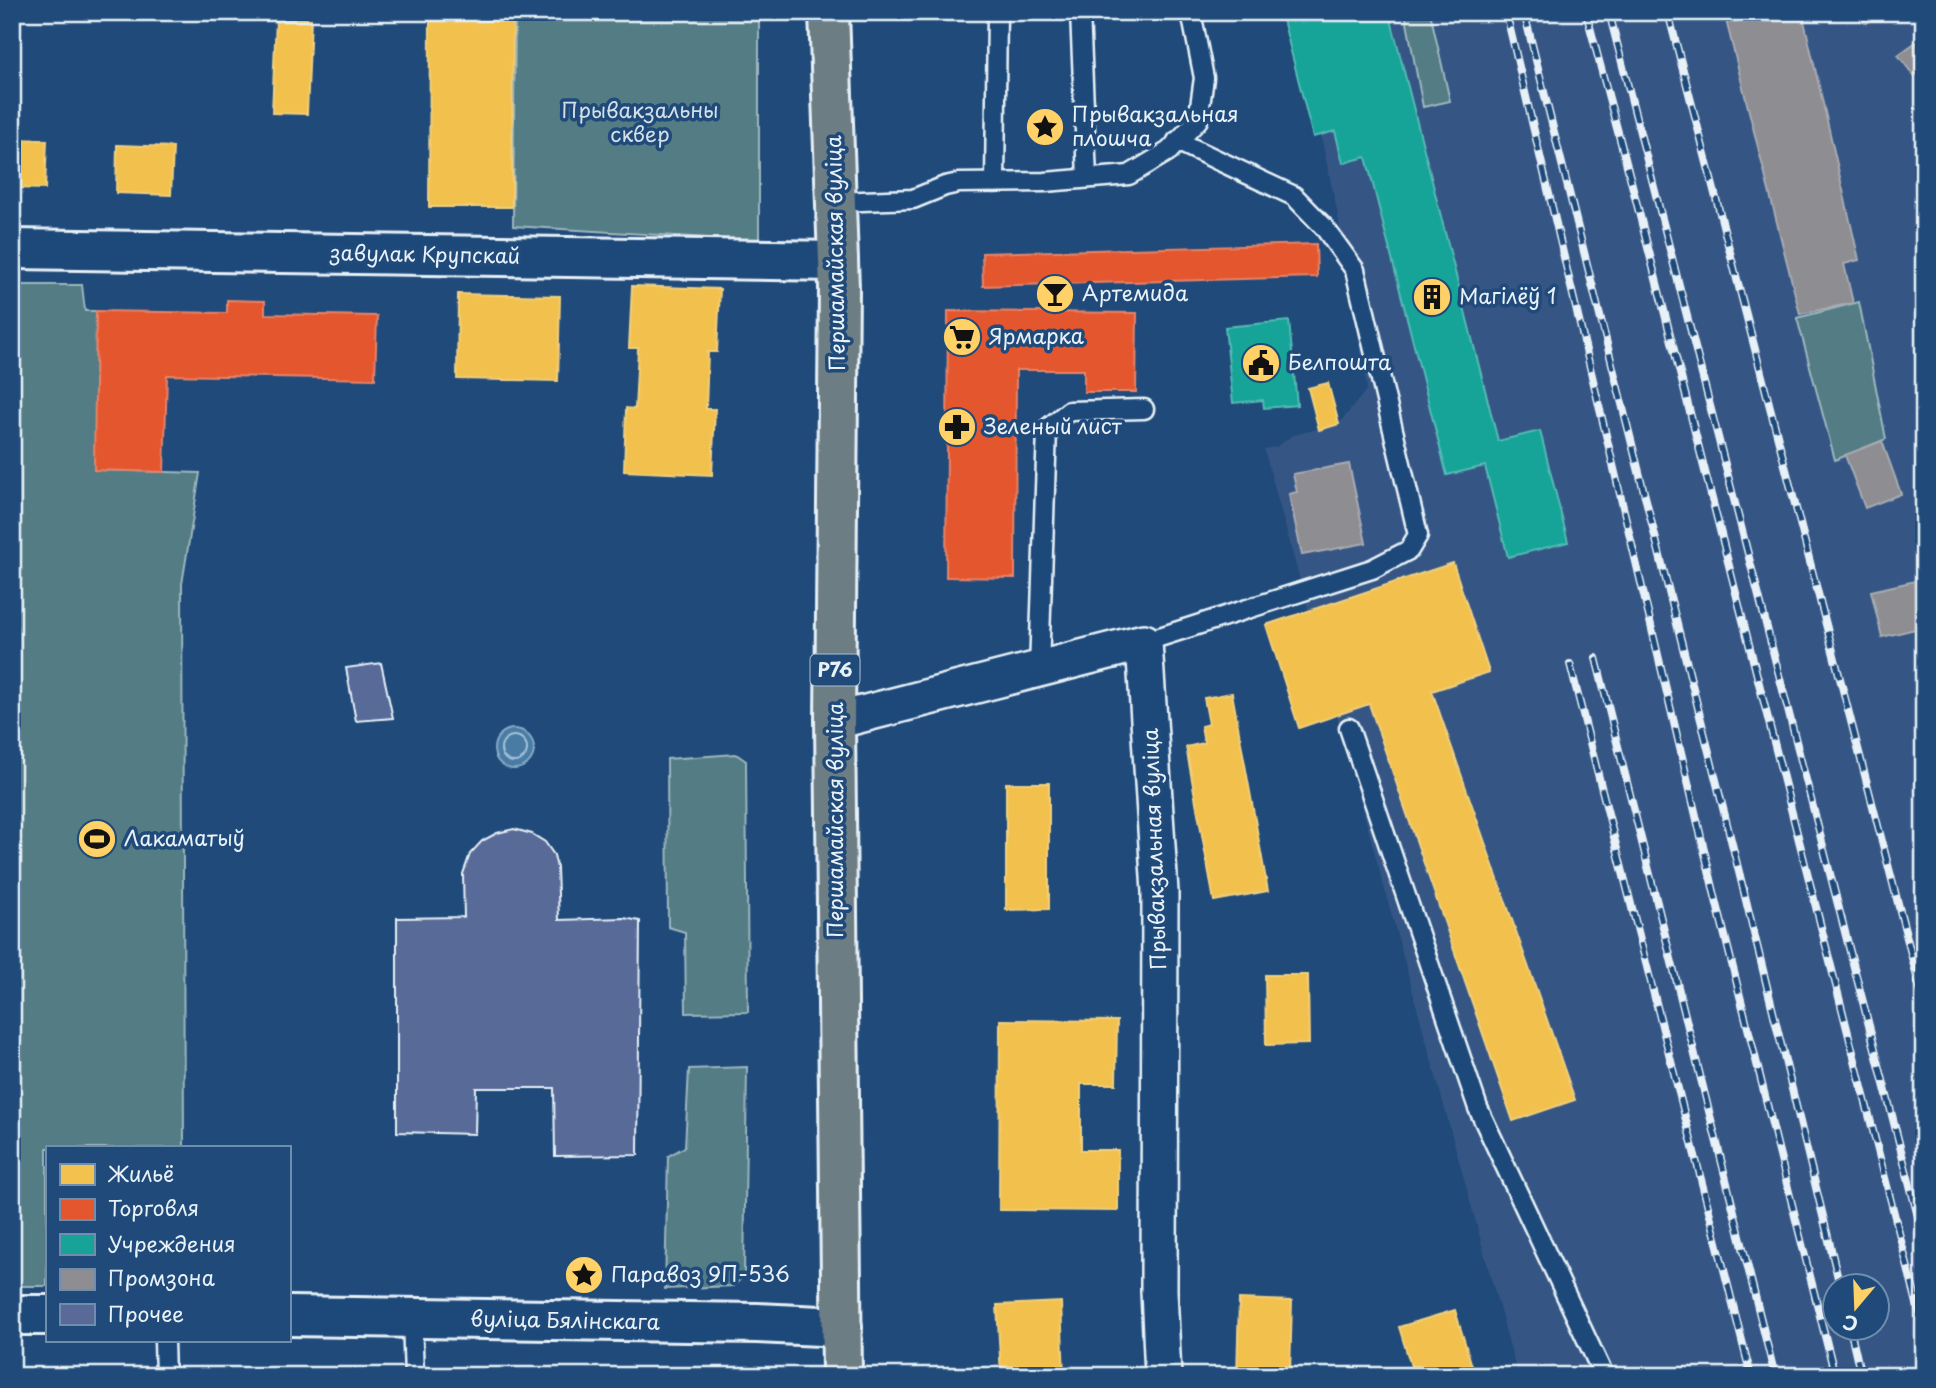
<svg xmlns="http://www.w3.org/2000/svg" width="1936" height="1388" font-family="'Playpen Sans',sans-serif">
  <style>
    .built { fill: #345785; fill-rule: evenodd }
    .green { fill: #537c84; stroke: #9eb6be; stroke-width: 2 }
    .water { fill: #487ca5; stroke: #88abc6; stroke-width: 2 }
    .homes { fill: #f2c14e; stroke: #efcf81; stroke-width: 2 }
    .shops { fill: #e4572e; stroke: #e5856b; stroke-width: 2 }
    .public { fill: #17a398; stroke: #56bab5; stroke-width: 2 }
    .industry { fill: #8d8d92; stroke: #a8abb1; stroke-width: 2 }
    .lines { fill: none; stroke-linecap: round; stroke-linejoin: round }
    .shore { stroke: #a8c2d7; stroke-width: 2 }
    .building { fill: #596a98; stroke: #e8f1f8; stroke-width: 2 }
    .service-casing { stroke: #e8f1f8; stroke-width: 23 }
    .minor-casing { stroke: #e8f1f8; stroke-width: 40 }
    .secondary-casing { stroke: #e8f1f8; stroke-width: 44 }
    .primary-casing { stroke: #e8f1f8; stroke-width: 44 }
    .service { stroke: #1f4a7a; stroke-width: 18 }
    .minor { stroke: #1f4a7a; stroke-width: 35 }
    .secondary { stroke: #1f4a7a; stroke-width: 38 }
    .primary { stroke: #6d7d84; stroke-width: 38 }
    .rail-casing { stroke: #e8f1f8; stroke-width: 8 }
    .rail { stroke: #1f4a7a; stroke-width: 5; stroke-dasharray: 16; stroke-linecap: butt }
    .labels { text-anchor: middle; stroke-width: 7; stroke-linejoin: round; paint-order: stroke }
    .shield { fill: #1f4a7a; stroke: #acbfd2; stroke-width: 2 }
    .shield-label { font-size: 19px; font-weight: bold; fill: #e8f1f8 }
    .park-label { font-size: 21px; fill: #d2dfe7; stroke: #1f4a7a }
    .poi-label { font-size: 21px; fill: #e8f1f8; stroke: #1f4a7a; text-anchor: start }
    .street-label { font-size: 21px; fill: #e8f1f8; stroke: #1f4a7a }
  </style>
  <rect width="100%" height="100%" fill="#1f4a7a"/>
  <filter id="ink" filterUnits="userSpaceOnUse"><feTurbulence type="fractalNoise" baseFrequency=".0143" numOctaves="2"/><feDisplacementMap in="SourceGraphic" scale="14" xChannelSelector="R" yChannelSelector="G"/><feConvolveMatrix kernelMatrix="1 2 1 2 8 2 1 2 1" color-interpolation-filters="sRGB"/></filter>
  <g filter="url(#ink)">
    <!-- built -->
    <path class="built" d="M1294 12H1924V1376H1518L1264 449 1276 447 1293 435 1339 424 1367 389 1338 215ZM1834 1286H1876V1328H1834Z"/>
    <!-- green -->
    <path class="green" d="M515 12H759V241L513 226Z
      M1405 12H1430L1450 101 1423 107Z
      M12 285H82L85 311H96L95 470 200 473 182 584 184 1148H47V1286H12Z
      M1859 302 1886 439 1835 460 1797 318Z
      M736 754 746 761 748 1012 686 1013 685 932 668 927 667 759Z
      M747 1067 744 1276 733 1286 665 1289 668 1156 685 1147 689 1069Z"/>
    <!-- water -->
    <path class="water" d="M494 749a20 20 0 1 1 40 0a20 20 0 1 1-40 0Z"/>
    <!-- homes -->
    <path class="homes" d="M430 12H513L512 207H429Z
      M276 18 311 19 307 114 272 113Z
      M12 139 47 140 45 189 12 188Z
      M117 145 173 147 171 195 116 193Z
      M632 286 720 289 717 352H708L706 409H715L712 475 624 471 626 408 635 409 638 348H629Z
      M458 294 560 296 558 381 457 379Z
      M1328 383 1339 424 1319 430 1308 388Z
      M1453 563 1489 672 1432 691 1575 1100 1513 1121 1369 704 1299 728 1266 625Z
      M1232 693 1268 891 1214 901 1186 747 1204 743 1201 726 1209 724 1204 698Z
      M1006 783H1049V909L1006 910Z
      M1265 975H1308L1309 1044 1266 1045Z
      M1000 1020 1117 1021 1116 1084H1081V1150H1118V1211L999 1210Z
      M1239 1299 1292 1301 1290 1376H1237Z
      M1061 1302 1064 1376H1001L997 1305Z
      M1455 1310 1475 1376H1414L1399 1327Z"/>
    <!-- shops -->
    <path class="shops" d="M1316 244 1317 277 983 286 982 253Z
      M227 300 265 301V314L377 316 375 379 167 375 164 472 94 470 96 311 227 313Z
      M948 311 1137 313 1136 392H1084V370H1016L1015 578 946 577Z"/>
    <!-- public -->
    <path class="public" d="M1281 12H1389L1498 441 1540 431 1568 542 1508 557 1485 466 1447 475 1366 157 1343 163 1335 131 1313 137Z
      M1289 321 1297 405 1264 408 1263 400 1233 403 1225 327Z"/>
    <!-- industry -->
    <path class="industry" d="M1724 12H1802L1859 260 1844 264 1853 303 1800 314Z
      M1858 12H1880L1866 23Z
      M1916 42 1924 52V69L1914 76 1898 55Z
      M1882 441 1901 494 1865 508 1845 455Z
      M1349 464 1366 543 1302 555 1289 494 1297 492 1293 474Z
      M1924 579V627L1882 637 1871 591Z"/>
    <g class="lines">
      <!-- shore -->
      <path class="shore" d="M501 749a13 13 0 1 1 26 0a13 13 0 1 1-26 0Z"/>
    </g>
    <!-- building -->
    <path class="building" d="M381 663 393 718 356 721 346 668Z
      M514 829 532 834 545 842 554 855 557 868 559 920 624 918 640 921 638 1155 555 1156 554 1088H476L475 1134 397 1132V918L464 917 463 874 470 854 482 841 497 833Z"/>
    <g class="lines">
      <!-- service casing -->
      <g class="service-casing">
        <path id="service" d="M1080 12 1087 178
          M995 183 997 12
          M837 202 913 199 945 186 959 183 1045 182 1129 175 1169 151 1198 120 1204 78 1191 12
          M1144 642 1372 569 1409 550 1418 535 1355 270 1324 227 1294 196 1177 141
          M1039 670 1047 429 1069 411 1144 409
          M1349 728 1478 1108 1604 1376
          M412 1319 414 1376
          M164 1341 165 1376"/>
      </g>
      <!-- minor casing -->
      <g class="minor-casing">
        <path id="minor" d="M835 721 1144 642 1160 892 1159 1291 1163 1376"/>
      </g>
      <!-- secondary casing -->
      <g class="secondary-casing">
        <path id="secondary" d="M12 249 838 261
          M12 1315H47
          M289 1316 757 1323 842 1327"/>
      </g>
      <!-- primary casing -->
      <g class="primary-casing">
        <path id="primary" d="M829 12 839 288 835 721 842 1376"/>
      </g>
      <!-- service -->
      <use href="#service" class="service"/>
      <!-- minor -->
      <use href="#minor" class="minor"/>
      <!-- secondary -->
      <use href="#secondary" class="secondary"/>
      <!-- primary -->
      <use href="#primary" class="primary"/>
      <!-- rail casing -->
      <g class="rail-casing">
        <path id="rail" d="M1506 12 1715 896 1835 1376
          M1524 12 1743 888 1840 1286
          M1586 12 1630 177 1924 1331
          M1609 12 1924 1240
          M1668 12 1924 1004
          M1596 658 1775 1376
          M1570 664 1751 1376
          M1850 1328 1861 1376"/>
      </g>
      <!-- rail -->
      <use href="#rail" class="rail"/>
    </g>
  </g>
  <!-- icons -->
  <defs>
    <g id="sight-disc" transform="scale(2.0125)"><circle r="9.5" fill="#ffd166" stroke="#1f4a7a"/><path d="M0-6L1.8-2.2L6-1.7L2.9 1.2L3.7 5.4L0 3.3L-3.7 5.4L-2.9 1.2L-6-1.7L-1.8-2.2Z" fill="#111"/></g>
    <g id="bar-disc" transform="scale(2.0125)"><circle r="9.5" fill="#ffd166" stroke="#1f4a7a"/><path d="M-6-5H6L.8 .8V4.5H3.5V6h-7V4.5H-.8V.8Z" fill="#111"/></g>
    <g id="building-disc" transform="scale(2.0125)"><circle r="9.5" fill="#ffd166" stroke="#1f4a7a"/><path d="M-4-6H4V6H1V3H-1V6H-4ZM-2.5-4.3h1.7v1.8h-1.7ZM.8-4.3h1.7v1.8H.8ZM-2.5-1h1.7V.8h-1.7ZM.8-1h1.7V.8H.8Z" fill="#111"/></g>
    <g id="supermarket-disc" transform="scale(2.0125)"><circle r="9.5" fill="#ffd166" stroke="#1f4a7a"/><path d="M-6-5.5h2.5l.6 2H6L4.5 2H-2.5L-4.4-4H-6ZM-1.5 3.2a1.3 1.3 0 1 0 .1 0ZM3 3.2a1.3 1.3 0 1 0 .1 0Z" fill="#111"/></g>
    <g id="civic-disc" transform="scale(2.0125)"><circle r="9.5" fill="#ffd166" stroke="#1f4a7a"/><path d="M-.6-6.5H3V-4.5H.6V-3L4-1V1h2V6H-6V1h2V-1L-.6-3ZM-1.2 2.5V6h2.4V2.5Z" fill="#111"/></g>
    <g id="pharmacy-disc" transform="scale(2.0125)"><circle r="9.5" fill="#ffd166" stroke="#1f4a7a"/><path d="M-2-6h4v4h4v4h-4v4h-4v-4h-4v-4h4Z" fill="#111"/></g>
    <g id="stadium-disc" transform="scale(2.0125)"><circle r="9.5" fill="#ffd166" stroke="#1f4a7a"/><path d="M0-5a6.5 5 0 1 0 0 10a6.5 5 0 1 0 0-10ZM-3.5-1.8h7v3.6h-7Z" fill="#111"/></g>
  </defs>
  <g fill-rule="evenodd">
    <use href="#sight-disc" x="1045" y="127"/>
    <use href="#bar-disc" x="1055" y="294"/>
    <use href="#building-disc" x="1432" y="297"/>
    <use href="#supermarket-disc" x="962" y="337"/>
    <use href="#civic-disc" x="1261" y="363"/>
    <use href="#pharmacy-disc" x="957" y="427"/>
    <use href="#stadium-disc" x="97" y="839"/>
    <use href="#sight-disc" x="584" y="1275"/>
  </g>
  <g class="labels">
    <!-- shield labels -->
    <rect class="shield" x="810.5" y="654.5" width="49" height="31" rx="5"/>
    <g class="shield-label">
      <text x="835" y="677">Р76</text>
    </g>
    <!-- park labels -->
    <g class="park-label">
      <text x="640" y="118">Прывакзальны<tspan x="640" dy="24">сквер</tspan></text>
    </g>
    <!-- poi labels -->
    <g class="poi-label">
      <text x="1072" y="122">Прывакзальная<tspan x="1072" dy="24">плошча</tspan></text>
      <text x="1082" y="301">Артемида</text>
      <text x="1459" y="304">Магілёў 1</text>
      <text x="989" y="344">Ярмарка</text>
      <text x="1288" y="370">Белпошта</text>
      <text x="984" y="434">Зеленый лист</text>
      <text x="124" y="846">Лакаматыў</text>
      <text x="611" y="1282">Паравоз 9П-536</text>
    </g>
    <!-- street labels -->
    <g class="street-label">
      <text transform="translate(836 253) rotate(-91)" y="7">Першамайская вуліца</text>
      <text transform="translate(425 255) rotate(1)" y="7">завулак Крупскай</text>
      <text transform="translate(836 820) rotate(-90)" y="7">Першамайская вуліца</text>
      <text transform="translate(1155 849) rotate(-92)" y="7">Прывакзальная вуліца</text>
      <text transform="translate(565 1321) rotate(1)" y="7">вуліца Бялінскага</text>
    </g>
  </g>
  <!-- margin -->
  <rect width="1936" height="1388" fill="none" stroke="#1f4a7a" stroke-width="42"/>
  <rect x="21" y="21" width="1894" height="1346" fill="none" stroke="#e8f1f8" stroke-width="2.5" filter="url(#ink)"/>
  <!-- legend -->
  <rect x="46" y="1146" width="245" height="196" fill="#1f4a7a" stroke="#6f8dac" stroke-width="2"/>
  <rect x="60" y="1164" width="35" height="21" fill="#f2c14e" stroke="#6f8dac" stroke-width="2"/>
  <text x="108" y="1182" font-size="21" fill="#e8f1f8">Жильё</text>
  <rect x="60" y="1199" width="35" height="21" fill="#e4572e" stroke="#6f8dac" stroke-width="2"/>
  <text x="108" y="1216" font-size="21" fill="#e8f1f8">Торговля</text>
  <rect x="60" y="1234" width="35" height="21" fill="#17a398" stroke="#6f8dac" stroke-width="2"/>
  <text x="108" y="1252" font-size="21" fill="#e8f1f8">Учреждения</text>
  <rect x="60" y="1269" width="35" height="21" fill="#8d8d92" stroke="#6f8dac" stroke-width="2"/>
  <text x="108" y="1286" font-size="21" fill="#e8f1f8">Промзона</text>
  <rect x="60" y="1304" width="35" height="21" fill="#596a98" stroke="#6f8dac" stroke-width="2"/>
  <text x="108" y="1322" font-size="21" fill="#e8f1f8">Прочее</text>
  <!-- north arrow -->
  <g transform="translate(1856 1307) rotate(199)"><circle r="33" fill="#1f4a7a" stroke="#6f8dac" stroke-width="2"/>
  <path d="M0-5L12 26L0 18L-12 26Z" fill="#ffd166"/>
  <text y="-10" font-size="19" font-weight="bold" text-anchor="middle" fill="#e8f1f8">С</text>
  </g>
</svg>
